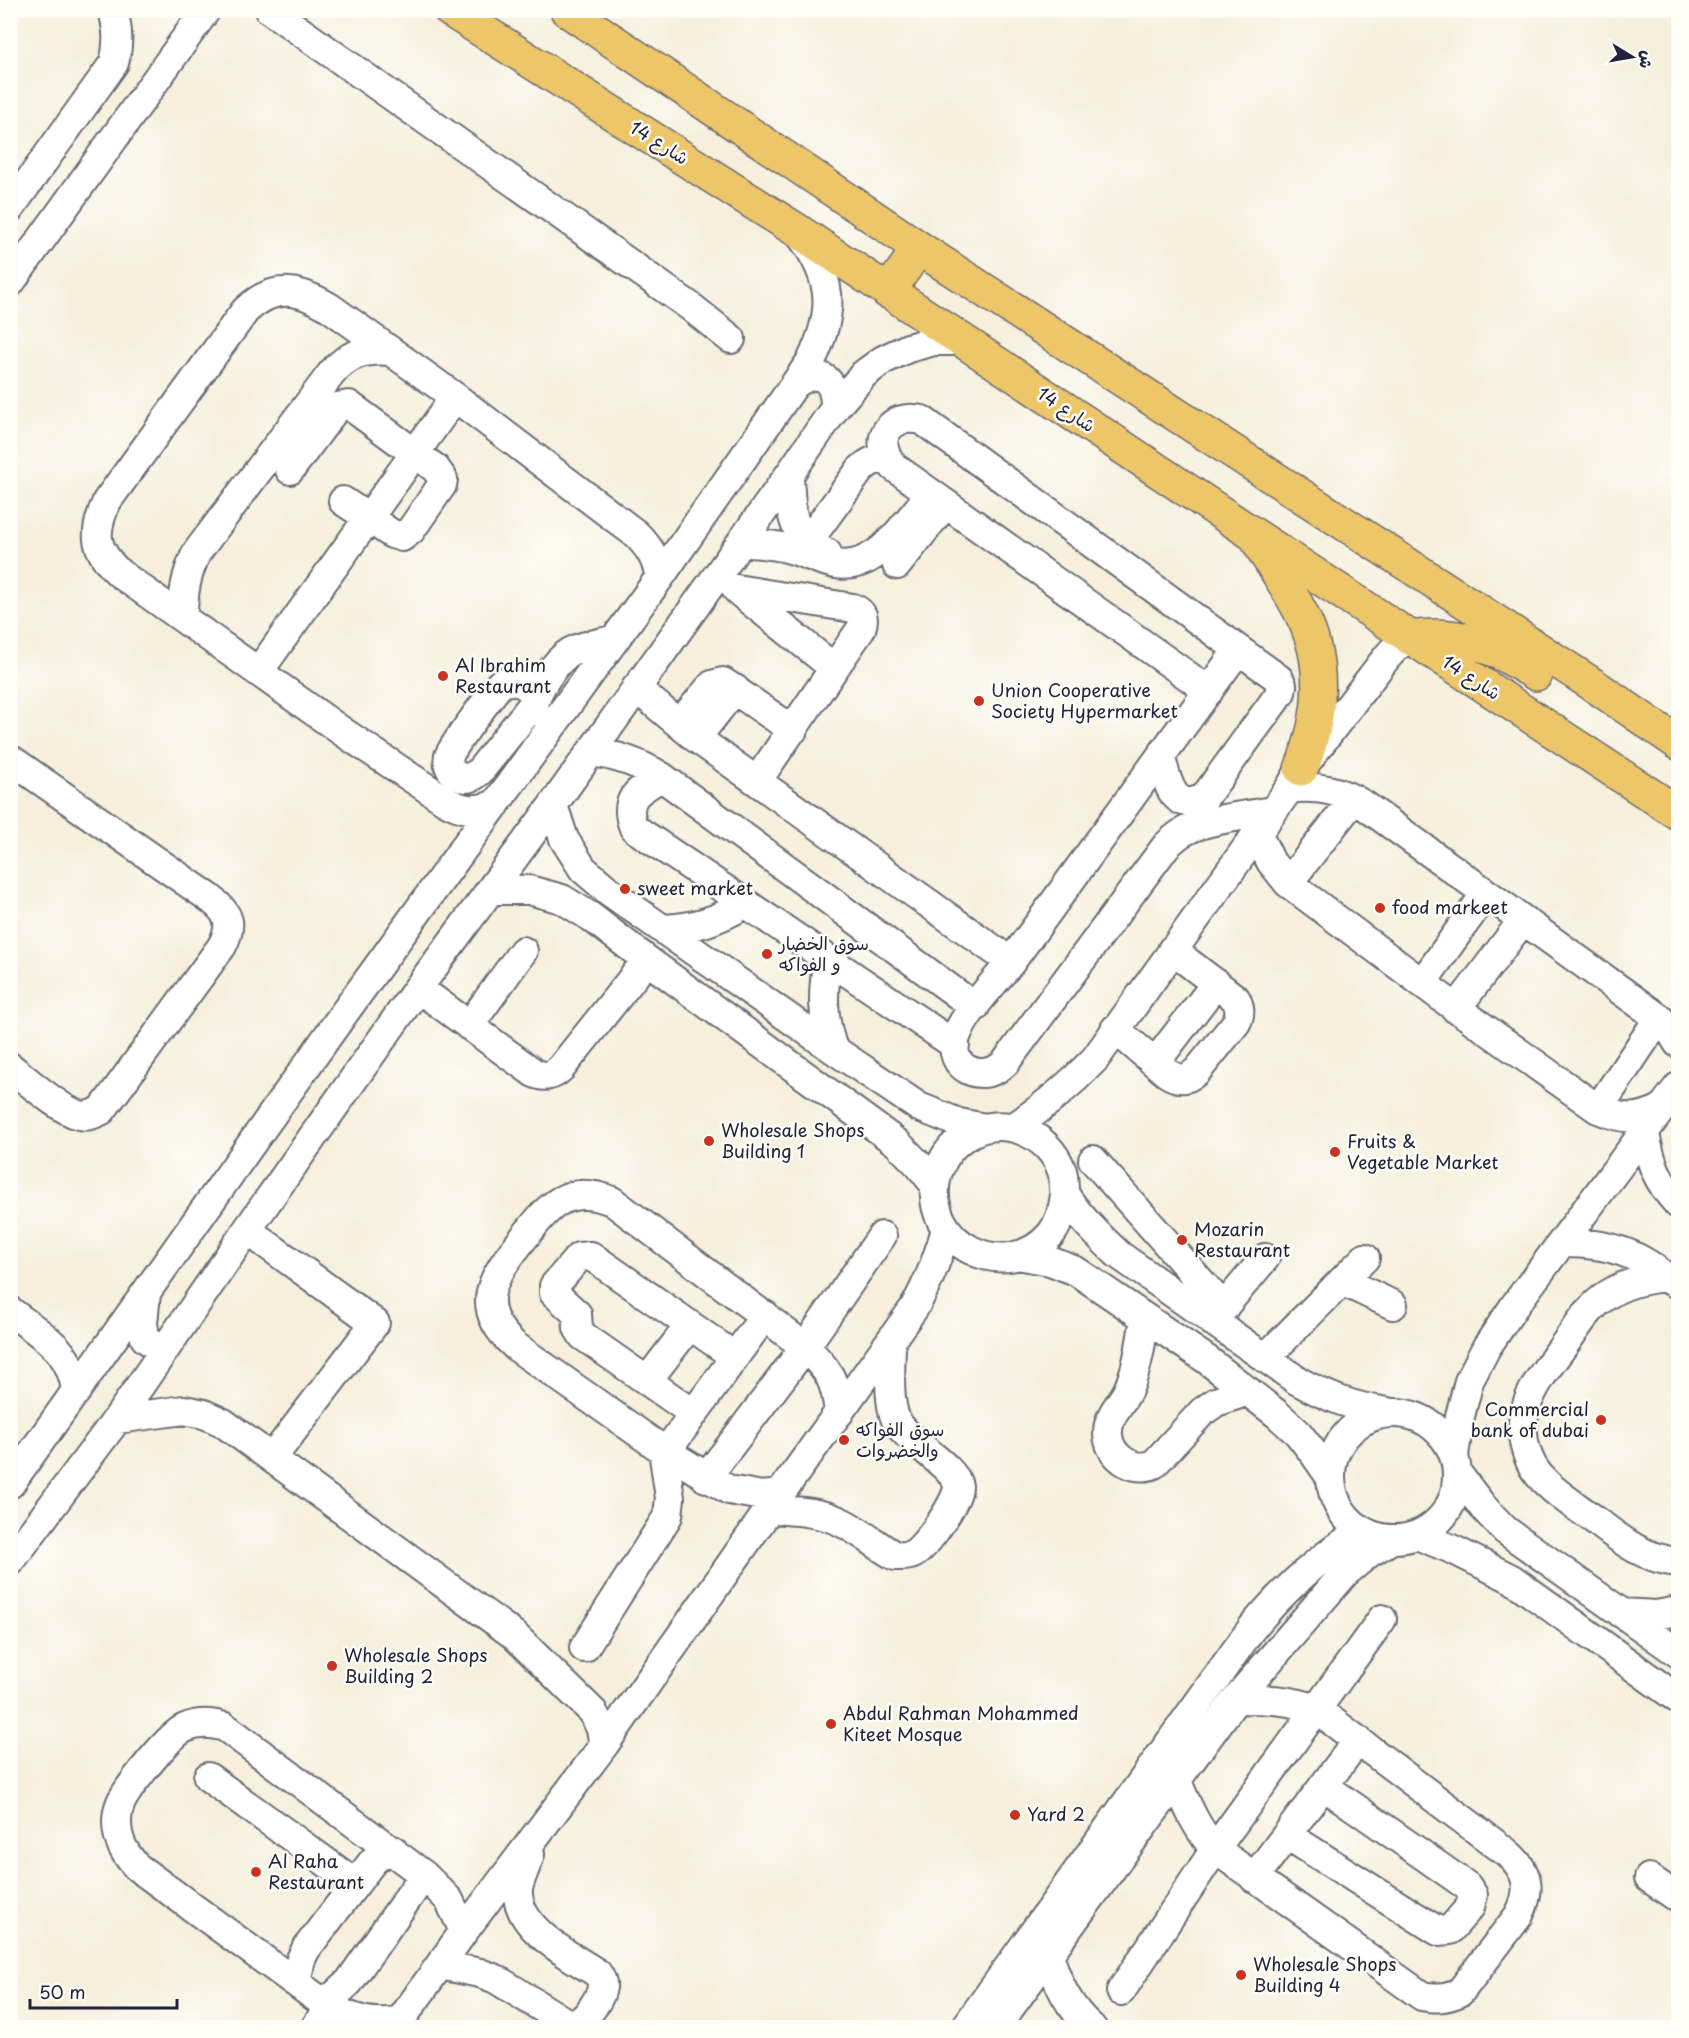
<svg xmlns="http://www.w3.org/2000/svg" width="1689" height="2038" font-family="'Playpen Sans','Playpen Sans Arabic',sans-serif">
  <style>
    .lines { fill: none; stroke-linecap: round; stroke-linejoin: round }
    .minor-casing { stroke: #6c6a73; stroke-width: 32 }
    .major-casing { stroke: #6c6a73; stroke-width: 36 }
    .minor { stroke: #fff; stroke-width: 28 }
    .major { stroke: #ecc669; stroke-width: 33 }
    .poi-dot { fill: #c8321e; stroke: #fdfcf7; stroke-width: 2 }
    .labels { text-anchor: middle; stroke-width: 5; stroke-linejoin: round; paint-order: stroke }
    .street-label { font-size: 18px; fill: #22223b; stroke: #fdfcf7 }
    .poi-label { font-size: 18px; fill: #22223b; stroke: #fdfcf7; text-anchor: start }
  </style>
  <rect width="100%" height="100%" fill="#fdfcf7"/>
  <filter id="ink" filterUnits="userSpaceOnUse"><feTurbulence type="fractalNoise" baseFrequency=".0167" numOctaves="2"/><feDisplacementMap in="SourceGraphic" scale="12" xChannelSelector="R" yChannelSelector="G"/><feConvolveMatrix kernelMatrix="1 2 1 2 8 2 1 2 1" color-interpolation-filters="sRGB"/></filter>
  <filter id="wash" filterUnits="userSpaceOnUse"><feTurbulence type="fractalNoise" baseFrequency=".008" numOctaves="4" result="noise"/><feDisplacementMap in="SourceGraphic" scale="24" xChannelSelector="R" yChannelSelector="G"/><feGaussianBlur stdDeviation="1.35" result="paint"/><feColorMatrix in="noise" values="0 0 0 0 0 0 0 0 0 0 0 0 0 0 0 0 0 1.4 0 .05"/><feComposite in="paint" operator="in"/></filter>
  <g filter="url(#wash)">
    <rect width="100%" height="100%" fill="#f5efdb"/>
  </g>
  <g filter="url(#ink)">
    <g class="lines">
      <!-- minor casing -->
      <g class="minor-casing">
        <path id="minor" d="M270 10 691 307 731 339
          M10 208 114 63C119 44 118 29 113 10
          M10 283 206 10
          M794 385C818 366 836 378 835 408
          M290 470 337 407 349 405 435 468 443 479 442 485 411 530 402 537 392 534 343 501
          M789 475C791 511 789 537 827 553
          M814 533 860 470C868 462 875 459 886 458
          M741 542C756 544 772 544 787 548 818 556 841 577 874 555 893 543 915 512 930 494
          M897 565 938 513
          M736 589 853 608C863 612 865 618 861 629L757 781
          M738 591 834 668
          M183 617C183 593 186 574 197 552L331 374C347 354 365 349 390 351
          M1238 650 1011 962C995 982 964 1014 956 1037 946 1068 982 1085 1005 1063L1166 846C1173 839 1180 833 1189 829 1210 819 1250 815 1273 811
          M259 671 455 397
          M636 688 696 738 1011 962
          M534 703 479 772C473 777 466 780 458 776 450 772 447 764 449 756 451 748 493 692 501 683 516 677 525 685 537 693
          M534 711C534 698 539 688 547 677 567 646 579 648 613 640
          M679 724 712 685 723 682 793 730
          M696 738 735 689
          M591 752C617 755 639 763 662 777L975 1007
          M10 759 211 899C230 914 233 925 222 946L102 1110C95 1114 87 1117 79 1115 60 1110 27 1080 10 1067
          M1161 759C1168 782 1172 813 1204 798L1281 692 1282 685 1279 679 922 420C888 412 871 442 894 467L1209 691
          M662 777C638 790 622 799 634 828L955 1045
          M1289 789C1317 785 1339 790 1364 805L1659 1018 1670 1030 1678 1043
          M496 804C477 812 464 811 446 801L343 732 119 573C93 548 93 532 107 501L245 311C273 284 297 288 329 307L455 397 636 534C649 547 656 558 660 577
          M553 805 564 839 583 869 610 892 833 1049 919 1107 959 1123 985 1128
          M1257 833 1271 862 1288 883 1445 1000 1598 1109C1625 1120 1636 1121 1663 1108
          M1288 883 1354 799
          M491 890H529L562 899 591 917 647 960 897 1143 919 1165 935 1185
          M663 929C695 928 718 920 745 904
          M828 959C822 993 822 1017 833 1049
          M1422 983 1486 893
          M418 988 534 1073C544 1078 553 1076 561 1068L647 960
          M1456 1009 1523 920
          M469 1026 523 951
          M1115 1029 1167 1073C1179 1081 1187 1080 1197 1071L1236 1023C1241 1014 1240 1008 1236 999L1172 950
          M1155 1063 1216 983
          M1598 1109 1659 1018
          M1014 1127C1044 1107 1070 1085 1095 1059L1289 789 1301 769 1387 657 1397 646 1410 638
          M1645 1134C1651 1164 1657 1181 1678 1204
          M1093 1160 1224 1308
          M1065 1196C1063 1209 1060 1223 1051 1234 1006 1287 920 1243 937 1175 942 1159 951 1145 966 1136 1002 1113 1049 1133 1062 1171 1065 1180 1062 1191 1067 1198 1081 1219 1101 1238 1119 1255L1298 1381C1329 1398 1353 1407 1388 1412
          M247 1230 375 1323 272 1458
          M1562 1243C1590 1243 1616 1246 1641 1260 1653 1266 1662 1275 1673 1282
          M1018 1255 1050 1261 1076 1271 1206 1359 1277 1414 1298 1433 1315 1455 1331 1478
          M1665 1277C1642 1280 1620 1284 1602 1299 1586 1311 1576 1329 1564 1345 1537 1382 1508 1415 1531 1463 1542 1486 1575 1505 1595 1520 1621 1540 1644 1559 1678 1562
          M1342 1281 1393 1305
          M146 1294 143 1323 145 1338 158 1347H166
          M10 1311C42 1336 72 1349 76 1392
          M1145 1318C1141 1342 1138 1367 1128 1390 1123 1401 1113 1410 1110 1421 1100 1449 1129 1475 1154 1464L1202 1412 1216 1402 1248 1391
          M1212 1321 1265 1258
          M1265 1358 1365 1258
          M647 1381 690 1325
          M693 1413 583 1336 578 1328 577 1314 554 1293V1286L579 1257 591 1256 734 1356
          M1331 1476a63 63 0 1 1 126 0a63 63 0 1 1-126 0Z
          M117 1419 184 1410 204 1414 222 1422 514 1635 593 1712 601 1729 604 1745
          M666 1452 765 1315
          M1454 1455 1460 1416 1469 1381 1486 1348 1515 1305 1678 1087
          M1457 1473 1483 1507 1505 1530 1678 1653
          M706 1478 805 1347 882 1236
          M10 1484 342 1016 660 577 811 361C836 310 833 278 799 233
          M780 1494 762 1496 729 1490 663 1450 515 1346C472 1307 491 1279 522 1240 549 1206 566 1183 612 1201L805 1347C829 1371 835 1378 839 1413
          M770 1509C794 1511 817 1511 839 1521 859 1530 876 1545 895 1556 901 1556 907 1557 913 1554 925 1548 959 1500 958 1486 955 1466 908 1443 896 1420 887 1399 891 1364 891 1342
          M1417 1535 1454 1550 1512 1579 1678 1699
          M10 1562 117 1419 247 1230 418 988 553 805 789 475 835 408 864 374 883 360 908 348 934 341H961
          M1621 1613 1656 1615 1678 1611
          M584 1648 668 1516 670 1498 663 1450
          M208 1777 355 1883
          M1177 1781C1187 1806 1197 1829 1215 1849L1422 1996C1437 1999 1446 1998 1460 1992L1519 1915C1532 1889 1529 1871 1506 1852L1316 1709C1289 1699 1264 1699 1236 1699
          M1287 1835 1438 1931 1450 1930 1470 1907 1473 1895 1467 1886 1324 1786
          M1254 1878 1358 1740
          M1649 1878 1678 1898
          M1049 1955C1058 1984 1068 2007 1092 2028
          M440 1965 480 1973 496 1979 565 2022C570 2023 575 2023 580 2021 588 2016 601 1997 602 1987 603 1982 600 1977 597 1973 569 1955 515 1928 518 1889 520 1878 527 1865 530 1854
          M296 1982 301 1959 306 1949 373 1861 383 1853 393 1850
          M1121 1991 1215 1849 1382 1619
          M320 2001 334 1996 349 1982 424 1875
          M315 2028 329 2007
          M395 2028 464 1931 604 1745 780 1494 914 1308C929 1282 938 1258 946 1229
          M401 2028 399 2021C369 2025 356 2020 329 2007L137 1867C125 1854 117 1841 117 1822 117 1816 119 1806 122 1800 131 1784 169 1735 185 1728 199 1722 211 1723 225 1727L424 1875 449 1900 464 1931
          M965 2028 1252 1628C1284 1589 1319 1557 1362 1531
          M995 2028 1236 1699 1345 1573 1369 1553 1392 1539"/>
      </g>
      <!-- major casing -->
      <g class="major-casing">
        <path id="major" d="M450 10 798 231 1253 534 1678 813
          M567 10 919 248 1592 684 1678 743
          M888 292 919 248
          M1259 543C1273 567 1290 590 1302 615 1327 664 1321 719 1301 769
          M1410 638C1463 630 1492 647 1536 674"/>
      </g>
      <!-- minor -->
      <use href="#minor" class="minor"/>
      <!-- major -->
      <use href="#major" class="major"/>
    </g>
  </g>
  <!-- markers -->
  <g class="poi-dot">
    <circle cx="443" cy="676" r="6"/>
    <circle cx="979" cy="701" r="6"/>
    <circle cx="625" cy="889" r="6"/>
    <circle cx="1380" cy="908" r="6"/>
    <circle cx="767" cy="954" r="6"/>
    <circle cx="709" cy="1141" r="6"/>
    <circle cx="1335" cy="1152" r="6"/>
    <circle cx="1182" cy="1240" r="6"/>
    <circle cx="1601" cy="1420" r="6"/>
    <circle cx="844" cy="1440" r="6"/>
    <circle cx="332" cy="1666" r="6"/>
    <circle cx="831" cy="1724" r="6"/>
    <circle cx="1015" cy="1815" r="6"/>
    <circle cx="256" cy="1872" r="6"/>
    <circle cx="1241" cy="1975" r="6"/>
  </g>
  <g class="labels">
    <!-- street labels -->
    <g class="street-label">
      <text transform="translate(659 143) rotate(32)" y="6">شارع 14</text>
      <text transform="translate(1066 410) rotate(34)" y="6">شارع 14</text>
      <text transform="translate(1471 678) rotate(33)" y="6">شارع 14</text>
    </g>
    <!-- poi labels -->
    <g class="poi-label">
      <text x="455" y="672">Al Ibrahim<tspan x="455" dy="21">Restaurant</tspan></text>
      <text x="991" y="697">Union Cooperative<tspan x="991" dy="21">Society Hypermarket</tspan></text>
      <text x="637" y="895">sweet market</text>
      <text x="1392" y="914">food markeet</text>
      <text x="779" y="950">سوق الخضار<tspan x="779" dy="21">و الفواكه</tspan></text>
      <text x="721" y="1137">Wholesale Shops<tspan x="721" dy="21">Building 1</tspan></text>
      <text x="1347" y="1148">Fruits &amp;<tspan x="1347" dy="21">Vegetable Market</tspan></text>
      <text x="1194" y="1236">Mozarin<tspan x="1194" dy="21">Restaurant</tspan></text>
      <text x="1589" y="1416" text-anchor="end">Commercial<tspan x="1589" dy="21">bank of dubai</tspan></text>
      <text x="856" y="1436">سوق الفواكه<tspan x="856" dy="21">والخضروات</tspan></text>
      <text x="344" y="1662">Wholesale Shops<tspan x="344" dy="21">Building 2</tspan></text>
      <text x="843" y="1720">Abdul Rahman Mohammed<tspan x="843" dy="21">Kiteet Mosque</tspan></text>
      <text x="1027" y="1821">Yard 2</text>
      <text x="268" y="1868">Al Raha<tspan x="268" dy="21">Restaurant</tspan></text>
      <text x="1253" y="1971">Wholesale Shops<tspan x="1253" dy="21">Building 4</tspan></text>
    </g>
  </g>
  <!-- margin -->
  <rect width="1689" height="2038" fill="none" stroke="#fdfcf7" stroke-width="36"/>
  <!-- north arrow -->
  <g transform="translate(1632 57) rotate(101)" stroke="#fdfcf7" stroke-width="4.5" paint-order="stroke">
  <path d="M0-4.5L10 22L0 15L-10 22Z" fill="#22223b"/>
  <text y="-9" font-size="16" font-weight="bold" text-anchor="middle" fill="#22223b">ش</text>
  </g>
  <!-- scale -->
  <path d="M30 1999v9h147v-9" fill="none" stroke="#22223b" stroke-width="3"/>
  <text x="39" y="1999" font-size="18" fill="#22223b" stroke="#fdfcf7" stroke-width="4.5" paint-order="stroke">50 m</text>
</svg>
